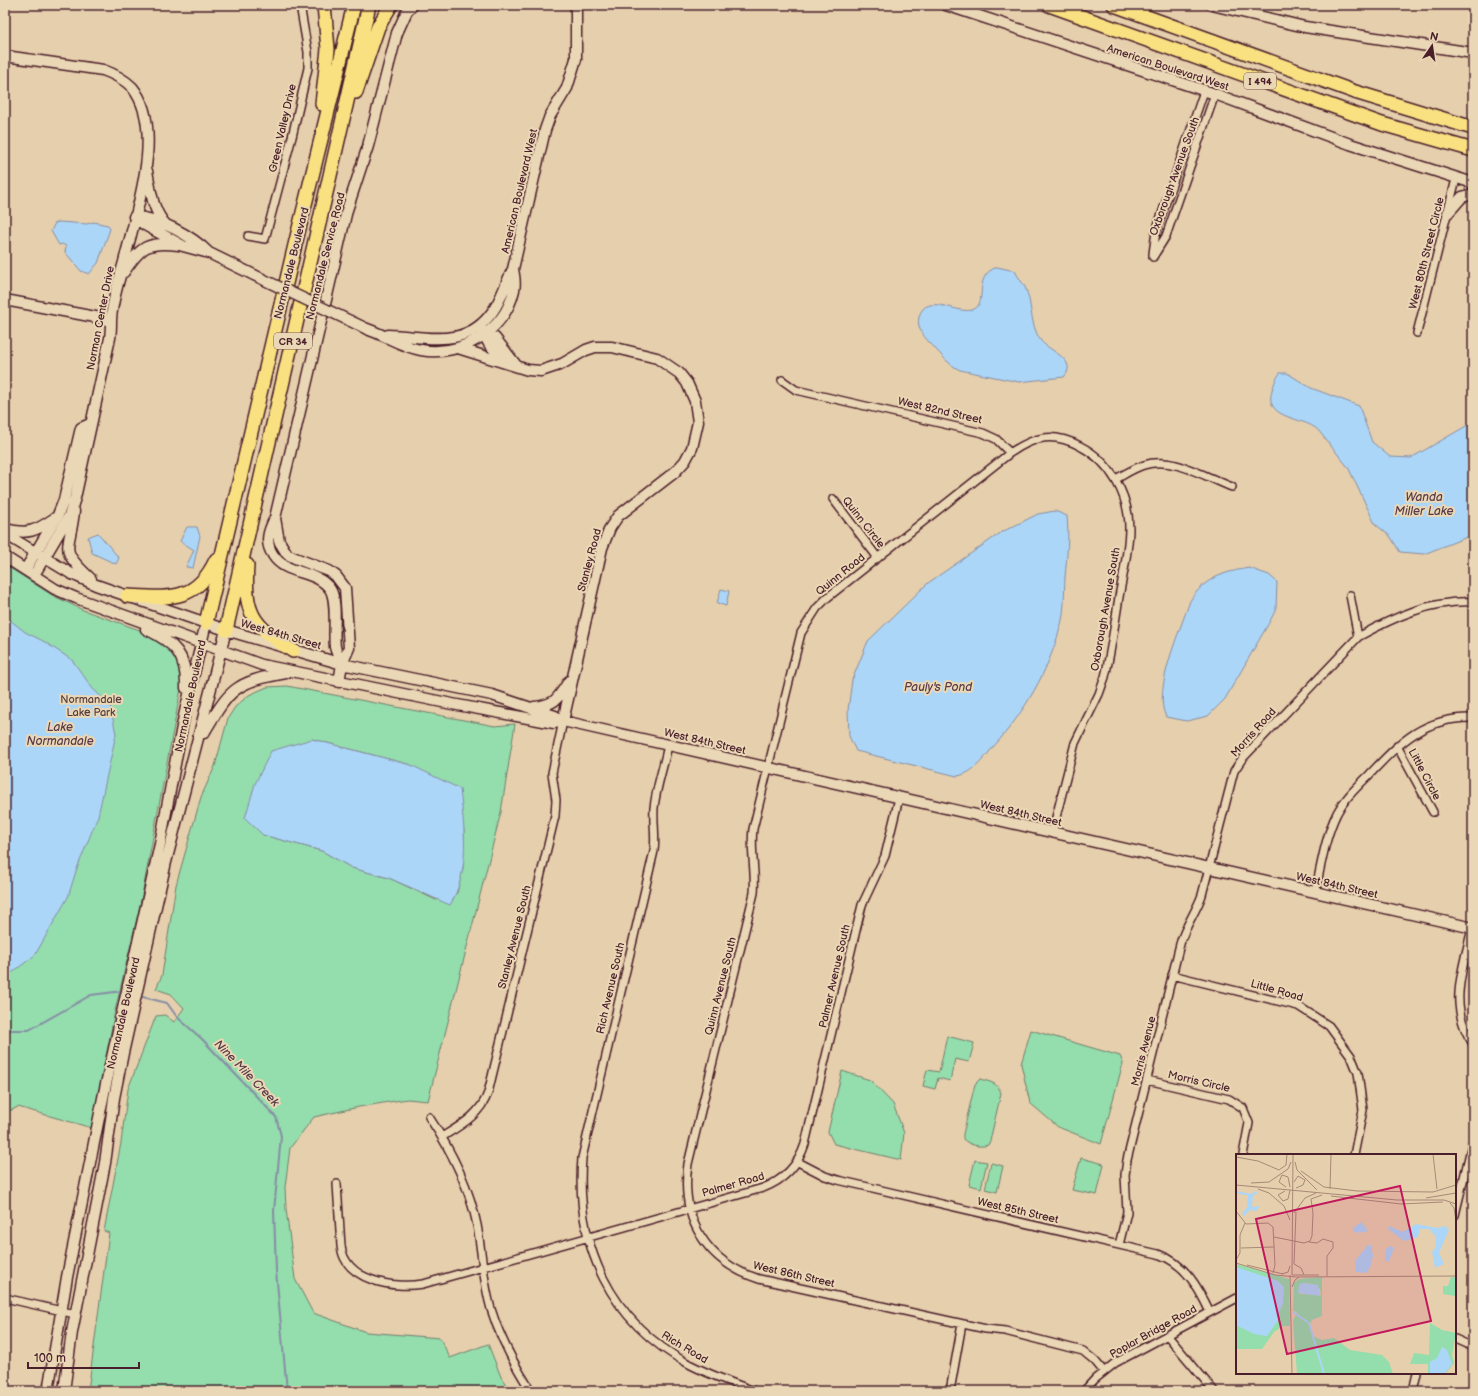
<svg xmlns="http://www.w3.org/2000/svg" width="1478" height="1396" font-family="'Balsamiq Sans',sans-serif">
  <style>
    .green { fill: #94ddac; stroke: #6f7e6c; fill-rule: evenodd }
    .water { fill: #acd6f7; stroke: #858da5 }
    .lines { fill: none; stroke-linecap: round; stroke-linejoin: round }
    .stream { stroke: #858da5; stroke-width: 2 }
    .street-casing { stroke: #4a1f2b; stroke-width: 10 }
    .secondary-casing { stroke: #4a1f2b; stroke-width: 13 }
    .highway-casing { stroke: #4a1f2b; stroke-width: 16 }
    .street { stroke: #ead7b5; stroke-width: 7 }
    .secondary { stroke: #ead7b5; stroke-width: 10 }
    .highway { stroke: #f9e181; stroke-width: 13 }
    .secondary-bridge-casing { stroke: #4a1f2b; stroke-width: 13; stroke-linecap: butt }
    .secondary-bridge { stroke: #ead7b5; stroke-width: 10 }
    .labels { text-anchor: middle; stroke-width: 4; stroke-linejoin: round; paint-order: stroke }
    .shield { fill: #ead7b5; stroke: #7a5654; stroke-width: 1 }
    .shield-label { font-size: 10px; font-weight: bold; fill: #4a1f2b }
    .street-label { font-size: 11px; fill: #4a1f2b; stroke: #ead7b5 }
    .park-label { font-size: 11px; fill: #553c3e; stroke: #ead7b5 }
    .water-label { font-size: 12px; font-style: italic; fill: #593a4a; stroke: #ead7b5 }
    .inset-river { fill: none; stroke: #acd6f7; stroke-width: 2 }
    .inset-road { fill: none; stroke: #a88978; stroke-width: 1 }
    .view { fill: #c2185b; fill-opacity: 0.15; stroke: #c2185b; stroke-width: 2 }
    .inset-edge { fill: none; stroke: #4a1f2b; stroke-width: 2 }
  </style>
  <rect width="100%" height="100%" fill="#e6cfac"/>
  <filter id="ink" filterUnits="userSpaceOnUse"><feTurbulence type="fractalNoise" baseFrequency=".025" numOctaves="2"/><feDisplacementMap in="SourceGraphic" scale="8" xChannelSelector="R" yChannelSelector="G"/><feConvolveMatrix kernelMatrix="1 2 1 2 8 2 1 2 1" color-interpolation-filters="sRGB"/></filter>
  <g filter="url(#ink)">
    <!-- green -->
    <path class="green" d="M5 565 52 595 83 610 151 634 178 656 183 678 141 901 115 1011 92 1128 18 1107 5 1113Z
      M287 686 495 726 515 724 501 812 428 1101 407 1099 359 1107 314 1117 290 1148 285 1187 286 1209 295 1279 313 1313 366 1332 440 1338 450 1358 488 1344 501 1377 510 1391H88L109 1233 104 1231 121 1143 128 1089 156 1016 165 1015 174 1022 184 1008 171 994 156 989 162 975 176 885 201 797 215 766 228 718 235 707 249 695 267 687ZM312 739 411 765 464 830 463 868 457 893 436 900 389 878 352 868 322 851 263 835Z
      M1031 1030 1120 1056 1123 1063 1101 1144 1058 1127 1030 1103 1021 1064Z
      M947 1036 974 1043 969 1062 955 1059 950 1081 938 1078 935 1089 923 1086 927 1070 939 1072Z
      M842 1071 870 1080 893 1104 904 1133 901 1160 834 1144 828 1132Z
      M980 1079C989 1082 998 1082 1001 1093L990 1141 988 1145C980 1148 969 1145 963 1139V1134L975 1084Z
      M1081 1158 1104 1164 1097 1195 1072 1190Z
      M975 1160 987 1162 981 1188 969 1185Z
      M991 1163 1003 1166 997 1192 985 1189Z"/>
    <!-- water -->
    <path class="water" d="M59 222 87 224 93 222 108 225 110 229 98 263 89 274 81 271 65 252 66 246 62 244 59 245 51 231 55 223Z
      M997 267 1015 271C1018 277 1022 282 1025 287 1033 304 1029 324 1041 341 1049 351 1079 360 1064 377L1019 382 960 370C949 365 941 355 933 346 925 338 916 329 919 317 926 289 962 319 976 308 987 299 973 276 997 267Z
      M1280 373H1287L1311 388 1359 406 1372 442 1390 457 1411 458 1468 425 1473 424V538L1467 537 1424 554 1400 552 1390 536 1375 524 1348 467 1318 430C1303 416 1263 420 1272 390 1274 384 1276 378 1280 373Z
      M1055 511 1067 516C1069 537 1067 556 1065 577 1064 593 1065 612 1060 628 1048 672 1024 713 994 746 984 758 973 774 957 776L856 751 849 736 848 710 852 680 868 641 928 583 1002 532 1038 514Z
      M187 527H197L200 536 193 568 186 567 194 550 180 541Z
      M98 533 119 558 116 564 92 553 88 537Z
      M1249 568 1269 575 1277 582 1276 609 1270 621 1225 699 1208 716 1187 721 1166 717C1152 691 1181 628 1190 601 1204 578 1224 572 1249 568Z
      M721 589 729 591 726 606 717 603Z
      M5 616 25 632 43 641 72 660 93 689 110 705 116 734 98 816 76 871 68 897 35 955 5 978Z
      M312 739 411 765 460 789C464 828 471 870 450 905L389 878 352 868 322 851 263 835 245 818 255 784 271 751Z"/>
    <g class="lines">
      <!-- stream -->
      <path class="stream" d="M139 996 167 1003 177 1017 202 1039 276 1117 281 1136 274 1211 276 1271 287 1391
        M5 1030H29L91 995 123 991"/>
      <!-- street casing -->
      <g class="street-casing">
        <path id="street" d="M248 236 265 239 292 137 308 68V52L300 5
          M1153 254 1156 231 1204 91
          M1153 257 1166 236 1215 94
          M1417 333 1456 179
          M782 380 796 390 983 433 996 439 1010 453
          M1116 479C1125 474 1134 468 1144 465 1173 456 1206 477 1232 487
          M833 499 878 558
          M1350 595 1358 637C1394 617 1431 600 1473 602
          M668 745C664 766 656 787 654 808 653 823 656 837 654 851L582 1158C575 1245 610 1322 689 1364 710 1375 733 1383 754 1391
          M1397 746 1433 812
          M1052 833 1075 743 1099 694 1105 677C1111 651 1115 623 1119 597 1123 574 1129 550 1129 528 1129 495 1110 461 1080 446 1053 432 1035 436 1010 453L828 597 817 608 801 633 753 829C750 850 756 871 754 893L688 1164C680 1219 706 1262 759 1279L986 1329 1005 1331 1083 1351 1095 1361 1104 1372
          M1315 893C1321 866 1325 837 1337 813 1345 798 1358 786 1370 774 1401 741 1425 717 1473 718
          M1472 928C1463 970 1447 1005 1473 1044
          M1172 975 1298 1006 1329 1026 1351 1056 1358 1073 1363 1110 1354 1155
          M1147 1080 1229 1099 1243 1108 1249 1123 1243 1155
          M429 1117C451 1150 469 1185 477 1225 482 1253 483 1281 491 1309 500 1338 515 1366 531 1391
          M442 1137C461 1125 480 1115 488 1093L555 816 556 800 552 773 563 721
          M798 1162 825 1176 838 1180 1158 1254C1186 1264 1198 1287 1210 1312
          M337 1184 341 1246C345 1281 394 1289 423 1284L763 1188C784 1180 798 1166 805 1144L862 905 885 856 899 798
          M1455 1215 1473 1140
          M1119 1245 1127 1212 1125 1175 1127 1160 1180 944C1185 926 1196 912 1202 895L1234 771 1242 759 1358 637
          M5 1298 75 1314
          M1167 1335 1214 1391
          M1455 1339 1473 1347
          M950 1391 962 1324
          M1084 1391 1095 1379 1115 1363 1237 1298
          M1413 1391 1417 1373"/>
      </g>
      <!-- secondary casing -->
      <g class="secondary-casing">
        <path id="secondary" d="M946 5 1215 94 1350 144 1473 183
          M1212 5 1305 27 1473 53
          M5 56 103 70C114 74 124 79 132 87 166 128 136 212 125 258 120 278 112 299 111 320 111 326 111 332 110 338L75 498 69 516 34 575
          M147 171C151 191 152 210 166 225
          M1448 213 1462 197 1473 194
          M134 217 145 225 183 246 209 253 254 275
          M134 217C158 217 192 236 209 253
          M124 272C141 246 148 241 179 245
          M5 300 111 320
          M367 329C385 335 402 347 421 350 461 357 505 331 514 290 516 283 514 275 513 269L545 130 550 116 567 88 576 59V5
          M481 329 489 344 506 363
          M485 334 495 338 516 365
          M388 335C428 336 466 350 493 311 502 298 506 282 513 269
          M458 348 528 370 541 371 562 364 586 350 595 347H612L657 358 679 373 687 383 695 401 698 422 692 448 685 461 675 472 618 516 610 528 602 548 563 721
          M74 511C70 551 57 548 91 579
          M275 518 279 541 287 554 295 558 329 571 336 576 345 588 349 648 342 664 339 682
          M5 529C28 535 36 531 55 518
          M5 534 70 573 96 585 226 630 342 664 492 695 555 716 563 721 1473 928
          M5 557 55 589 76 598 262 665 452 704 554 723 563 721
          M25 570 58 515 64 500 81 428 90 424
          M146 629C175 643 187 655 186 688
          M342 664C339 658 336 652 335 647 333 632 338 601 330 589 316 569 286 576 273 555 264 542 269 530 275 518L347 210 368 146 397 33 407 11 413 5
          M534 707C556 705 558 698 569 681
          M204 733C230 689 234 682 286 673
          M48 1391 67 1277 104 1093 160 844 184 716 206 623
          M64 1391 72 1332 105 1163 114 1098 123 1053 166 862 226 630"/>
      </g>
      <!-- highway casing -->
      <g class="highway-casing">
        <path id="highway" d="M1049 5 1382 124 1473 150
          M1114 5 1355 92 1473 128
          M356 92 378 27 391 5
          M322 104 328 49 324 5
          M247 565C244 614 252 625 293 651
          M127 596C168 598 196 603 216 560
          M206 623 295 245 354 5
          M226 630 369 5"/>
      </g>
      <!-- street -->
      <use href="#street" class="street"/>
      <!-- secondary -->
      <use href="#secondary" class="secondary"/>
      <!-- highway -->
      <use href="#highway" class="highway"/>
      <!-- secondary-bridge casing -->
      <g class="secondary-bridge-casing">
        <path id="secondary-bridge" d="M254 275 367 329"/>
      </g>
      <!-- secondary-bridge -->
      <use href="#secondary-bridge" class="secondary-bridge"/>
    </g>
  </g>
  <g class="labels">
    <!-- shield labels -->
    <g class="shield">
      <rect x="1244" y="73" width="32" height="16" rx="3"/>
      <rect x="274" y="333" width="38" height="16" rx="3"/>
    </g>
    <g class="shield-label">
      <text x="1260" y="85">I 494</text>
      <text x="293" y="345">CR 34</text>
    </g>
    <!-- street labels -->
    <g class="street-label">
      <text transform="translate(1168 67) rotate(18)" y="4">American Boulevard West</text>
      <text transform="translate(282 128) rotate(-77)" y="4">Green Valley Drive</text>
      <text transform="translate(1174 176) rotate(-70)" y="4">Oxborough Avenue South</text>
      <text transform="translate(519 191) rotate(-77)" y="4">American Boulevard West</text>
      <text transform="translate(1426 253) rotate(-76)" y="4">West 80th Street Circle</text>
      <text transform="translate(325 256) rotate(-76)" y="4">Normandale Service Road</text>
      <text transform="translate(291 263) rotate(-76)" y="4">Normandale Boulevard</text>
      <text transform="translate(100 318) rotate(-79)" y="4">Norman Center Drive</text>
      <text transform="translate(940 410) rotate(13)" y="4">West 82nd Street</text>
      <text transform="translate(864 522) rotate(52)" y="4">Quinn Circle</text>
      <text transform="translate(589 560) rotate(-75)" y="4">Stanley Road</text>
      <text transform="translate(840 574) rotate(-39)" y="4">Quinn Road</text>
      <text transform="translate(1105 609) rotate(-80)" y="4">Oxborough Avenue South</text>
      <text transform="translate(281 634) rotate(16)" y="4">West 84th Street</text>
      <text transform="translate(190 696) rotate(-78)" y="4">Normandale Boulevard</text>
      <text transform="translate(1253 732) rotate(-48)" y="4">Morris Road</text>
      <text transform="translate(705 741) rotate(13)" y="4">West 84th Street</text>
      <text transform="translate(1425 774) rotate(62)" y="4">Little Circle</text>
      <text transform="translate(1021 813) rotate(13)" y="4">West 84th Street</text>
      <text transform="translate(1337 885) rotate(13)" y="4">West 84th Street</text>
      <text transform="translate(514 937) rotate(-76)" y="4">Stanley Avenue South</text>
      <text transform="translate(834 976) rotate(-77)" y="4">Palmer Avenue South</text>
      <text transform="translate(720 986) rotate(-76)" y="4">Quinn Avenue South</text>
      <text transform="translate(610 988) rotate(-77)" y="4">Rich Avenue South</text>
      <text transform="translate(1277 990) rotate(16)" y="4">Little Road</text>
      <text transform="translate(123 1013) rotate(-77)" y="4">Normandale Boulevard</text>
      <text transform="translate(1143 1051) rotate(-76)" y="4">Morris Avenue</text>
      <text transform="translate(1199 1081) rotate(13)" y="4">Morris Circle</text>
      <text transform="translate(733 1184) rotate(-16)" y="4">Palmer Road</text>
      <text transform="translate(1018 1210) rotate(13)" y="4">West 85th Street</text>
      <text transform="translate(794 1274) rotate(13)" y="4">West 86th Street</text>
      <text transform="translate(1153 1331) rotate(-29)" y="4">Poplar Bridge Road</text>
      <text transform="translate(685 1347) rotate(31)" y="4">Rich Road</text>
    </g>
    <!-- park labels -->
    <g class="park-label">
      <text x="91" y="703">Normandale<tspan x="91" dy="13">Lake Park</tspan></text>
    </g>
    <!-- water labels -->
    <g class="water-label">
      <text x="1424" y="501">Wanda<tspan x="1424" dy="14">Miller Lake</tspan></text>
      <text x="938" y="691">Pauly's Pond</text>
      <text x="60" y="731">Lake<tspan x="60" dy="14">Normandale</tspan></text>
      <text transform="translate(247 1073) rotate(46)" y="4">Nine Mile Creek</text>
    </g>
  </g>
  <!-- overview -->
  <g transform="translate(1236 1154)">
    <rect width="220" height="220" fill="#e6cfac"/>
    <path d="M0 110 53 125 54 172H47L38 178 26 195H0ZM86 123V162L76 166 74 170 77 182 86 186 98 184 114 196 146 201 153 208 157 220H61L57 167 61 158 57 157 58 129 63 125ZM67 129 77 130 84 135 85 141 64 140ZM215 123H219V142L207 140V132H212ZM194 169 206 176 220 179 216 201 218 209 209 220H192V210H174L178 199 193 201Z" fill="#94ddac" fill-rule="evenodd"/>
    <path d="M12 41H17L16 53 24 52 20 57 14 56 8 62 6 60 11 53ZM125 68 132 76V77L122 79 117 77V74ZM180 70 201 74 209 72 213 76 203 99 208 110 199 114 196 98 199 94 200 83 193 75H184L182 83 168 87 152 75 153 72 167 78ZM132 91H135L137 102 134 114 130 119 120 118 119 107ZM154 92 157 93V97L153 107 149 108V96ZM0 113 42 127 48 133 47 150 41 162 43 165 31 182 18 180 0 171ZM67 129 82 131 84 142 62 139 63 131ZM206 193 211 196 216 210 208 220H194V208L201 204Z" fill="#acd6f7"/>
    <path class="inset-river" d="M0 38 15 41 21 38M57 158 73 169 88 220"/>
    <path class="inset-road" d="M197 0 201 35M0 3 22 7 43 16 50 11 51 0M59 8 61 16 81 36M65 17 88 33 121 37 197 38 220 31M58 28 62 22 69 26 67 31 60 34M15 29 33 28 52 15 55 8M0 31 161 46H208L220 50M50 33 43 28 46 21 52 23 54 33M22 35 33 39 48 52 54 66M94 35 95 0M49 37 42 41 47 47 52 45 54 36M95 42 165 50 207 48M190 44 220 39M214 49 218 54 220 67M0 57 10 70 32 69 37 73 39 111 37 119M60 58 58 110 65 114 68 121M58 59 69 44 80 39M38 83 68 89 74 87 76 82 77 59 75 45 86 41M73 88 81 89 87 85 97 88V94L91 102V122M5 94 38 93M0 106 4 99V81L9 69M0 109 39 121 60 123 220 122M11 111 47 120M46 120 52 118 54 112M54 121 56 220M56 121H83M56 121 57 0M56 133 59 126 63 123"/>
    <path class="view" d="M164 32 195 167 51 200 20 65Z"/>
    <rect width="220" height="220" class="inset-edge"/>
  </g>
  <!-- margin -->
  <rect width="1478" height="1396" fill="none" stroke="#ead7b5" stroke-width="20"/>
  <rect x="10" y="10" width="1458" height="1376" fill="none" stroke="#4a1f2b" stroke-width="1.5" filter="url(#ink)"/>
  <!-- north arrow -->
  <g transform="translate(1432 46) rotate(13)" stroke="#ead7b5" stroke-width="3" paint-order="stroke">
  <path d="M0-3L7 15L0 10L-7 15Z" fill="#4a1f2b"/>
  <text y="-6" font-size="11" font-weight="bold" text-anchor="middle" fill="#4a1f2b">N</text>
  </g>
  <!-- scale -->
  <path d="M28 1362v6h111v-6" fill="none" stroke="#4a1f2b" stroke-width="2"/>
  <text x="34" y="1362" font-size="12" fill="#4a1f2b" stroke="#ead7b5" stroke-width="3" paint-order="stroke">100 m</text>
</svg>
